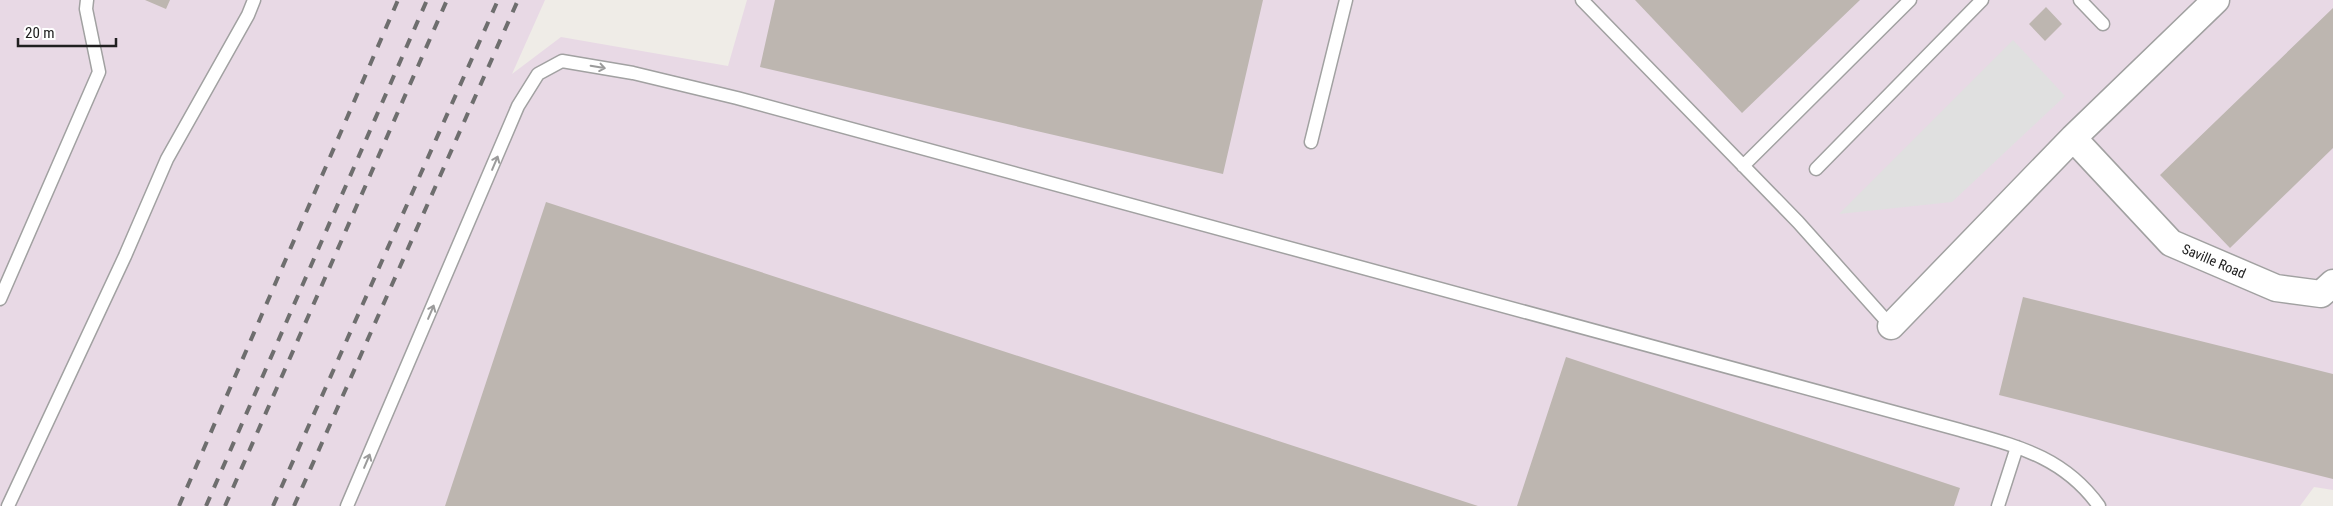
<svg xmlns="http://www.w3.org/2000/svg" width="2333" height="506" font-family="'Roboto Condensed',sans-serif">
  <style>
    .industrial { fill: #e8d9e5 }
    .parking { fill: #e0e0e0 }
    .building { fill: #bdb6b0 }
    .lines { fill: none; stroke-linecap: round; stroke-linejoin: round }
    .lane-casing { stroke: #a1a1a1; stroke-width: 15 }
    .street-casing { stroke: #a1a1a1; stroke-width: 29 }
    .lane { stroke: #fff; stroke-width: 12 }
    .street { stroke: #fff; stroke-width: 26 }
    .rail { stroke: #6e6e6e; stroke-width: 4; stroke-dasharray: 10 10; stroke-linecap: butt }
    .oneway { stroke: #9b9b9b }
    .labels { text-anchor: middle; stroke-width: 4; stroke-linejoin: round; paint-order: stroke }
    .street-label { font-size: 14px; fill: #202020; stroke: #fff }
  </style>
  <rect width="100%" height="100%" fill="#efece7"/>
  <!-- industrial -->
  <path class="industrial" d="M0 0H545L512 74 561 37 728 66 747 0H2333V490L2314 487 2300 506H0Z"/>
  <!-- parking -->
  <path class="parking" d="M2013 40 2065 96 1952 202 1839 214Z"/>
  <!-- building -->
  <path class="building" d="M145 0H170L166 9Z
    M775 0H1263L1223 174 760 67Z
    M1635 0H1860L1742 113Z
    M2046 7 2062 24 2045 41 2029 24Z
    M2333 8V148L2230 248 2160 175Z
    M546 202 1478 506H445Z
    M2023 297 2333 374V479L1999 395Z
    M1566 357 1960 488 1954 506H1517Z"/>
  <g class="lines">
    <!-- lane casing -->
    <g class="lane-casing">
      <path id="lane" d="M1582 0 1798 222 1891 326
        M2080 0 2103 24
        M1311 142 1346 0
        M1743 166 1910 0
        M1816 169 1982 0
        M0 299 99 72 86 9 87 0
        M8 506 125 256 167 159 248 15 254 0
        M347 506 518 106 538 74 562 61 633 73 737 98 1960 430C2016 446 2063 456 2099 506
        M1998 506 2017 447"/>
    </g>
    <!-- street casing -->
    <g class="street-casing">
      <path id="street" d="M2073 138 2171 243 2276 288 2321 294 2333 283
        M1891 326 2073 138 2216 0"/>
    </g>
    <!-- lane -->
    <use href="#lane" class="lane"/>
    <!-- street -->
    <use href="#street" class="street"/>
    <!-- rail -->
    <path class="rail" d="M179 506 398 0
      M206 506 427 0
      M225 506 447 0
      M273 506 498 0
      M294 506 518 0"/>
  </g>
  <!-- one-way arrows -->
  <defs><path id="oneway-shaft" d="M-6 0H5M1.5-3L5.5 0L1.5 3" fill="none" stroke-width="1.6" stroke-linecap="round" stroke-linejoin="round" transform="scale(1.25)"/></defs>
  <g class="oneway">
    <use href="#oneway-shaft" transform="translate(598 67) rotate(10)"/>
    <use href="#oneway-shaft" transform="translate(495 163) rotate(-67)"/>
    <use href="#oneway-shaft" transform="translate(431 312) rotate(-67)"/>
    <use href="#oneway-shaft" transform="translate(367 461) rotate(-67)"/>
  </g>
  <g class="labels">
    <!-- street labels -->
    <g class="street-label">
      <text transform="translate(2214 261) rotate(23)" y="5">Saville Road</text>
    </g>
  </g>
  <!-- scale -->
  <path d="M18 38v8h98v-8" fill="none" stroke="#202020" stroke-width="2.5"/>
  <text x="25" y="38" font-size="15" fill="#202020" stroke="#ffffff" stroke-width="4" paint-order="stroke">20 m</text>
</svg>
